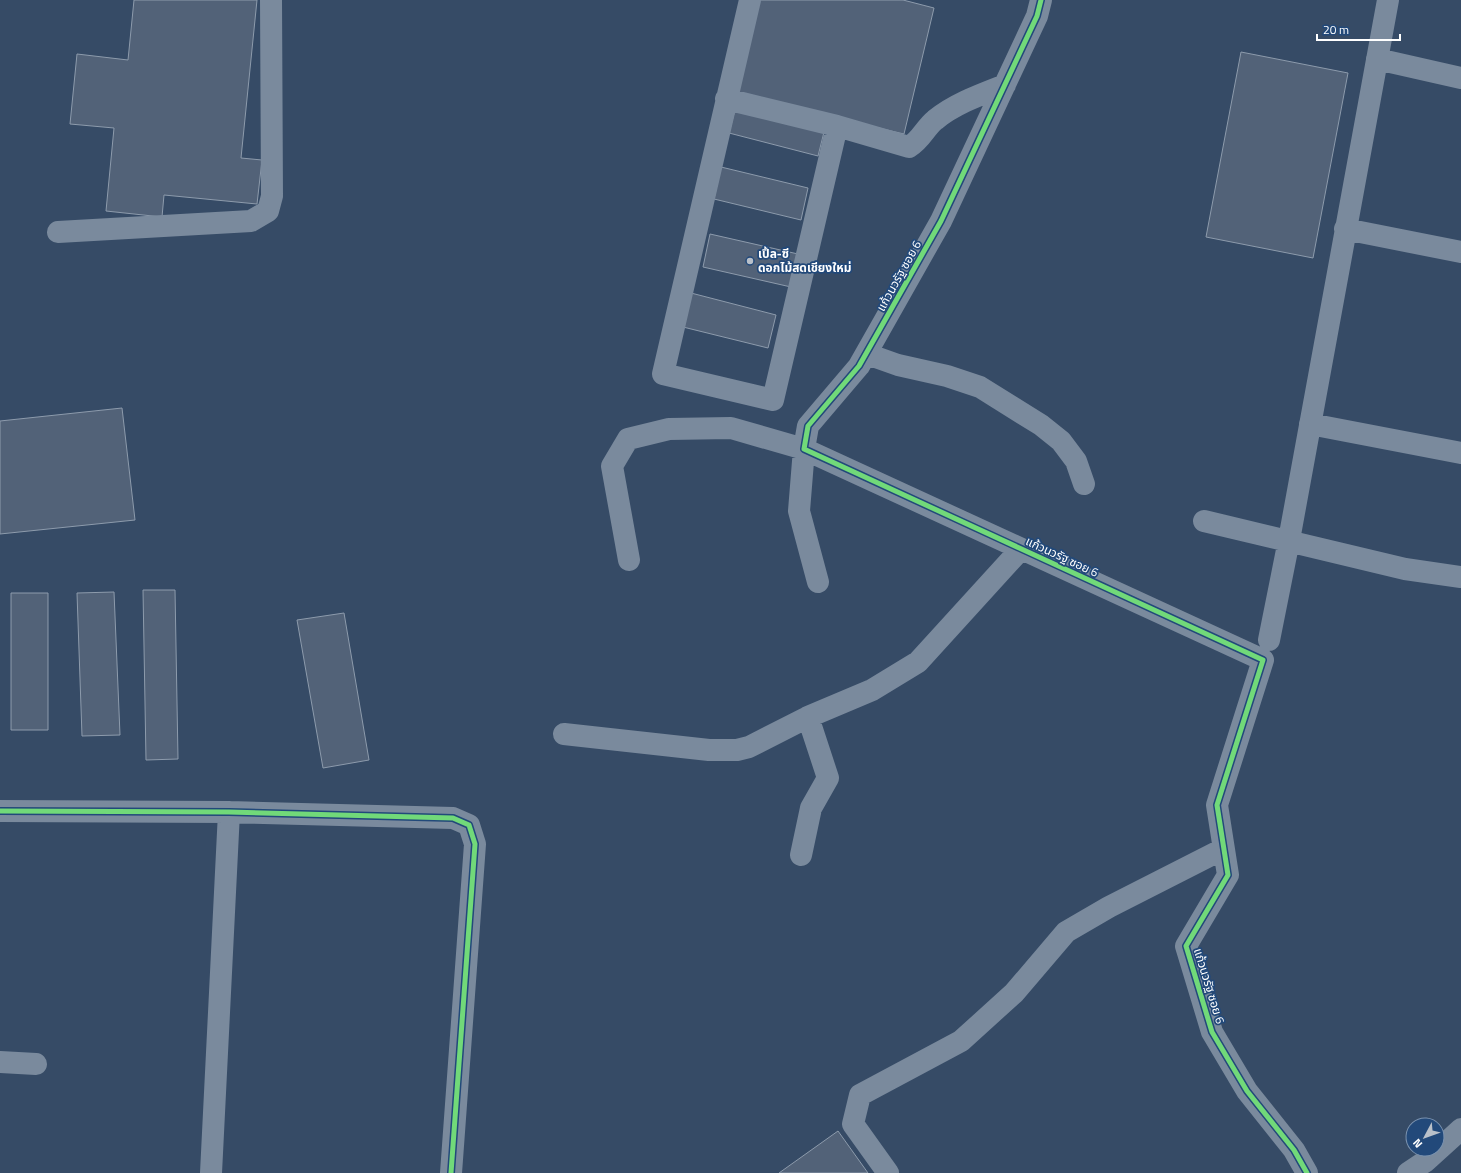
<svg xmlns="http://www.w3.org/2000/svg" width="1461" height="1173" font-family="'Titillium Web','Noto Sans Thai',sans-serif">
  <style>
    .building { fill: #526278; stroke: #8d9bac }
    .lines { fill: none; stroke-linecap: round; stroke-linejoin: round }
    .minor { stroke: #7a8a9d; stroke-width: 22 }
    .cycleway-casing { stroke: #22497a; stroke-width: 8 }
    .cycleway { stroke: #71d979; stroke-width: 5 }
    .poi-dot { fill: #b9c0c9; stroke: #22497a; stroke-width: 1.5 }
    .labels { text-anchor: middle; stroke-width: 3.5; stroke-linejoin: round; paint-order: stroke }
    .poi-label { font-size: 12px; font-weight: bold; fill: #fff; stroke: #22497a; text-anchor: start }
    .street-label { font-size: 12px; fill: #fff; stroke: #22497a }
  </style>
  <rect width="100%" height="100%" fill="#364b66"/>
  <!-- building -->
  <path class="building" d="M134 0H257L241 158 262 160 257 204 164 195 162 217 106 211 114 128 70 124 77 54 128 60Z
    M755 0H903L934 8 904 134 732 93Z
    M1241 52 1348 73 1313 258 1206 237Z
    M736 106 825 128 818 156 729 133Z
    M721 167 808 188 801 220 714 199Z
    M710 234 798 254 791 287 703 267Z
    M691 293 776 315 768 348 683 327Z
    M122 408 135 520 0 534V421Z
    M143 590H175L178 759 146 760Z
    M114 592 120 735 82 736 77 593Z
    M11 593H48V730H11Z
    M344 613 369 760 323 768 297 620Z
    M838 1131 868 1173H779Z"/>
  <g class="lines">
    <!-- minor -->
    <path class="minor" d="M750 0 663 374 773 400 837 126
      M1041 0 1037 16 941 221 859 366 808 426 804 449 1263 660 1217 805 1228 875 1186 946 1212 1032 1247 1091 1294 1150 1307 1173
      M1377 59 1461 78
      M726 99 837 126 909 147C921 140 925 128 935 120 954 104 982 94 1005 85
      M1345 229 1461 252
      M58 232 251 221 268 211 272 196 271 0
      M867 354 898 365 947 376 980 387 1041 425 1061 441 1076 461 1084 484
      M1310 424 1461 453
      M1204 521 1405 569 1461 577
      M629 560 612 466 628 439 669 429 731 428 804 449 799 511 818 582
      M1269 640 1289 540 1388 0
      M564 734 709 750H737L749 747 808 717 872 690 918 662 1021 549
      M0 811 229 812 453 818 469 825 475 844 451 1173
      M801 855 811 808 828 778 808 717
      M0 1062 36 1064
      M211 1173 229 812
      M888 1173 853 1124 860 1095 961 1041 1014 993 1066 932 1109 907 1223 849
      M1408 1173 1426 1161 1461 1129"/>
    <!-- cycleway casing -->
    <g class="cycleway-casing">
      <path id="cycleway" d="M1041 0 1037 16 941 221 859 366 808 426 804 449 1263 660 1217 805 1228 875 1186 946 1212 1032 1247 1091 1294 1150 1307 1173
        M0 811 229 812 453 818 469 825 475 844 451 1173"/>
    </g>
    <!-- cycleway -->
    <use href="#cycleway" class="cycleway"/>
  </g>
  <!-- markers -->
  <circle class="poi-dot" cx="750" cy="261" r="4"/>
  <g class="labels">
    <!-- poi labels -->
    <g class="poi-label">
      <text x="758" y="258">เปิ้ล-ซี<tspan x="758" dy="14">ดอกไม้สดเชียงใหม่</tspan></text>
    </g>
    <!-- street labels -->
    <g class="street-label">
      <text transform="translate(899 276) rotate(-61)" y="4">แก้วนวรัฐ ซอย 6</text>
      <text transform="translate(1062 557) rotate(25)" y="4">แก้วนวรัฐ ซอย 6</text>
      <text transform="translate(1209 986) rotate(73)" y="4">แก้วนวรัฐ ซอย 6</text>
    </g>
  </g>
  <!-- north arrow -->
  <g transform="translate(1425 1137) rotate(229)"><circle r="19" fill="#22497a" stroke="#7a92af"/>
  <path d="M0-3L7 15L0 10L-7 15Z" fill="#b9c0c9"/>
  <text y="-6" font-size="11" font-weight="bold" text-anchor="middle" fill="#ffffff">N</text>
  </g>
  <!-- scale -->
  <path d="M1317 34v6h83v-6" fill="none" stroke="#ffffff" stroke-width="2"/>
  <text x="1323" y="34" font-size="12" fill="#ffffff" stroke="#22497a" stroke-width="3" paint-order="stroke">20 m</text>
</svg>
